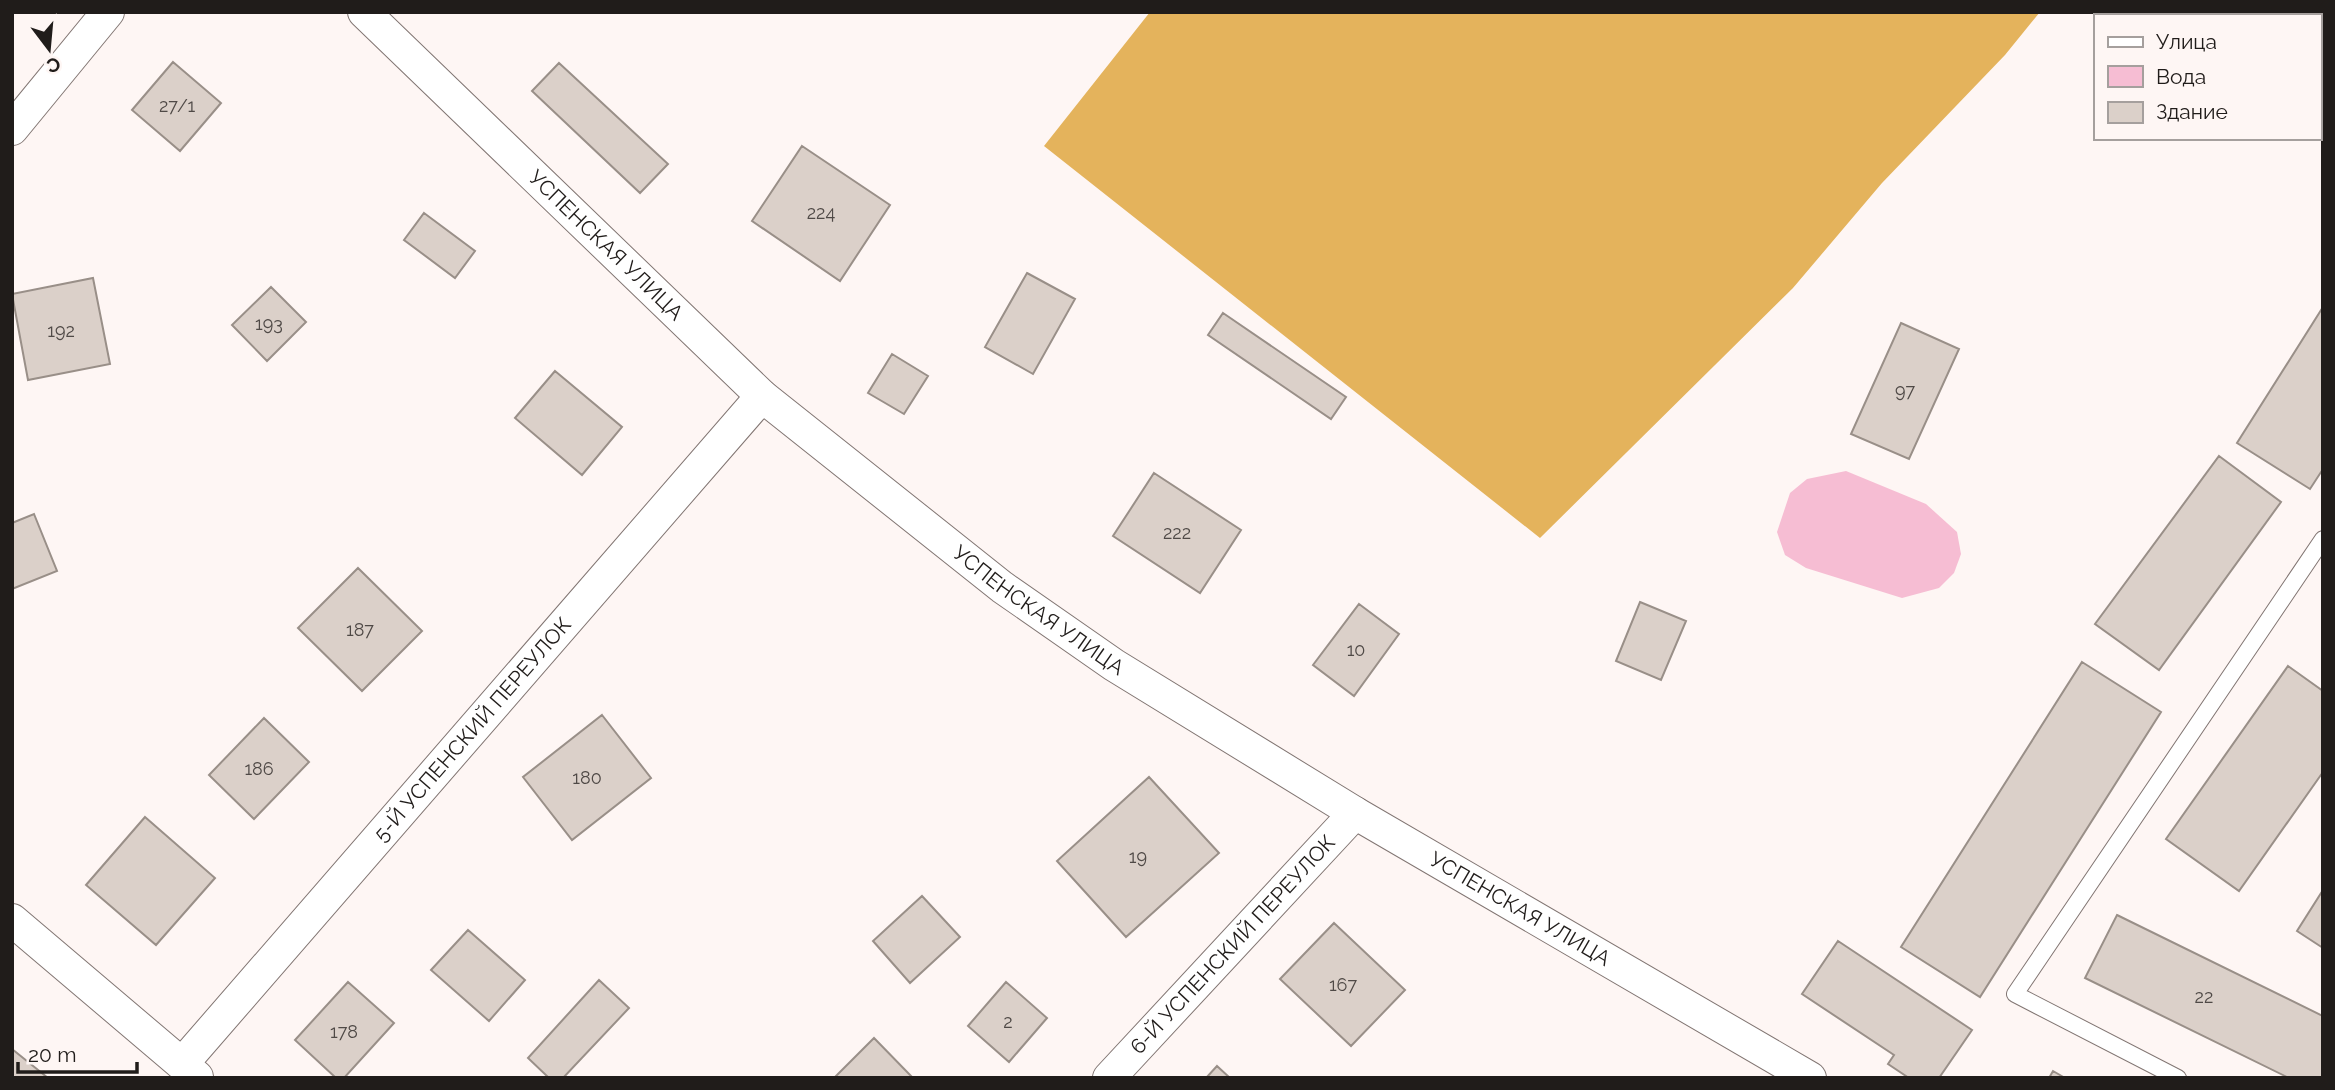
<svg xmlns="http://www.w3.org/2000/svg" width="2335" height="1090" font-family="Raleway,sans-serif">
  <style>
    .forest { fill: #e4b35c }
    .water { fill: #f6bdd3 }
    .building { fill: #dbd0c9; stroke: #998f88; stroke-width: 2 }
    .lines { fill: none; stroke-linecap: round; stroke-linejoin: round }
    .service-casing { stroke: #827673; stroke-width: 18 }
    .minor-casing { stroke: #827673; stroke-width: 34 }
    .service { stroke: #fff; stroke-width: 16 }
    .minor { stroke: #fff; stroke-width: 32 }
    .labels { text-anchor: middle; stroke-width: 5; stroke-linejoin: round; paint-order: stroke }
    .number-label { font-size: 18px; fill: #4f4946 }
    .street-label { font-size: 21px; fill: #201c1a; stroke: #fef6f4 }
  </style>
  <rect width="100%" height="100%" fill="#fef6f4"/>
  <!-- forest -->
  <path class="forest" d="M1150 12H2040L2005 55 1882 183 1793 288 1540 538 1044 146Z"/>
  <!-- water -->
  <path class="water" d="M1846 471 1926 504 1957 532 1961 554 1954 573 1939 588 1902 598 1806 568 1785 555 1777 532 1790 493 1807 479Z"/>
  <!-- building -->
  <path class="building" d="M2093 12H2195L2191 16H2097Z
    M173 62 221 103 180 151 132 110Z
    M559 63 668 164 640 193 532 91Z
    M802 146 890 205 840 281 752 221Z
    M424 213 475 251 455 278 404 240Z
    M1027 273 1075 299 1033 374 985 347Z
    M93 278 110 364 28 380 12 294Z
    M271 287 306 322 267 361 232 325Z
    M2323 307V469L2310 489 2237 443Z
    M1223 313 1346 397 1331 419 1208 335Z
    M1901 323 1959 349 1909 459 1851 434Z
    M892 354 928 376 904 414 868 393Z
    M555 371 622 427 582 475 515 418Z
    M2219 456 2281 502 2159 670 2095 624Z
    M1154 473 1241 530 1200 593 1113 536Z
    M34 514 57 571 12 589V523Z
    M358 568 422 631 362 691 298 628Z
    M1640 602 1686 621 1661 680 1616 661Z
    M1359 604 1399 634 1354 696 1313 665Z
    M2082 662 2161 712 1980 997 1901 947Z
    M2288 666 2323 691V772L2239 891 2166 839Z
    M602 715 651 778 572 840 523 777Z
    M264 718 309 762 254 819 209 775Z
    M1149 777 1219 853 1126 937 1057 861Z
    M145 817 215 878 156 945 86 885Z
    M2323 890V948L2297 931Z
    M922 896 960 937 910 983 873 941Z
    M2117 915 2323 1016V1078H2289L2085 978Z
    M1334 923 1405 990 1351 1046 1280 979Z
    M468 930 525 980 489 1021 431 970Z
    M1838 941 1972 1030 1939 1078H1909L1888 1064 1894 1055 1802 994Z
    M599 980 629 1008 563 1078H549L528 1058Z
    M348 982 394 1023 344 1078H336L295 1040Z
    M1006 982 1047 1018 1009 1062 968 1026Z
    M874 1038 913 1078H834Z
    M12 1049 48 1078H12Z
    M1217 1066 1230 1078H1206Z
    M2053 1071 2065 1078H2049Z"/>
  <g class="lines">
    <!-- service casing -->
    <g class="service-casing">
      <path id="service" d="M2178 1078 2015 994 2323 539"/>
    </g>
    <!-- minor casing -->
    <g class="minor-casing">
      <g id="minor">
        <path id="s1" d="M364 12 762 396 1002 587 1114 665 1355 813 1810 1078"/>
        <path d="M12 129 108 12"/>
        <path d="M12 920 197 1077"/>
        <path id="s2" d="M182 1064 762 396"/>
        <path id="s3" d="M1109 1078 1355 813"/>
      </g>
    </g>
    <!-- service -->
    <use href="#service" class="service"/>
    <!-- minor -->
    <use href="#minor" class="minor"/>
  </g>
  <g class="labels">
    <!-- number labels -->
    <g class="number-label">
      <text x="177" y="112">27/1</text>
      <text x="821" y="219">224</text>
      <text x="269" y="330">193</text>
      <text x="61" y="337">192</text>
      <text x="1905" y="397">97</text>
      <text x="1177" y="539">222</text>
      <text x="360" y="636">187</text>
      <text x="1356" y="656">10</text>
      <text x="259" y="775">186</text>
      <text x="587" y="784">180</text>
      <text x="1138" y="863">19</text>
      <text x="1343" y="991">167</text>
      <text x="2204" y="1003">22</text>
      <text x="1008" y="1028">2</text>
      <text x="344" y="1038">178</text>
    </g>
    <!-- street labels -->
    <g class="street-label">
      <text dy="7" stroke="none"><textPath href="#s1" startOffset="336">УСПЕНСКАЯ УЛИЦА</textPath></text>
      <text dy="7" stroke="none"><textPath href="#s1" startOffset="903">УСПЕНСКАЯ УЛИЦА</textPath></text>
      <text dy="7" stroke="none"><textPath href="#s2" startOffset="443">5-Й УСПЕНСКИЙ ПЕРЕУЛОК</textPath></text>
      <text dy="7" stroke="none"><textPath href="#s1" startOffset="1470">УСПЕНСКАЯ УЛИЦА</textPath></text>
      <text dy="7" stroke="none"><textPath href="#s3" startOffset="182">6-Й УСПЕНСКИЙ ПЕРЕУЛОК</textPath></text>
    </g>
  </g>
  <!-- border -->
  <rect width="2335" height="1090" fill="none" stroke="#201c1a" stroke-width="28"/>
  <!-- legend -->
  <rect x="2094" y="14" width="228" height="126" fill="#fef6f4" stroke="#a59f9d" stroke-width="2"/>
  <rect x="2108" y="37" width="35" height="10" fill="#ffffff" stroke="#a59f9d" stroke-width="2"/>
  <text x="2156" y="49" font-size="21" fill="#201c1a">Улица</text>
  <rect x="2108" y="66" width="35" height="21" fill="#f6bdd3" stroke="#a59f9d" stroke-width="2"/>
  <text x="2156" y="84" font-size="21" fill="#201c1a">Вода</text>
  <rect x="2108" y="102" width="35" height="21" fill="#dbd0c9" stroke="#a59f9d" stroke-width="2"/>
  <text x="2156" y="119" font-size="21" fill="#201c1a">Здание</text>
  <!-- north arrow -->
  <g transform="translate(49 49) rotate(164)" stroke="#fef6f4" stroke-width="5" paint-order="stroke">
  <path d="M0-5L12 26L0 18L-12 26Z" fill="#201c1a"/>
  <text y="-10" font-size="19" font-weight="bold" text-anchor="middle" fill="#201c1a">С</text>
  </g>
  <!-- scale -->
  <path d="M18 1062v10h119v-10" fill="none" stroke="#201c1a" stroke-width="3.5"/>
  <text x="28" y="1062" font-size="21" fill="#201c1a" stroke="#fef6f4" stroke-width="5" paint-order="stroke">20 m</text>
</svg>
